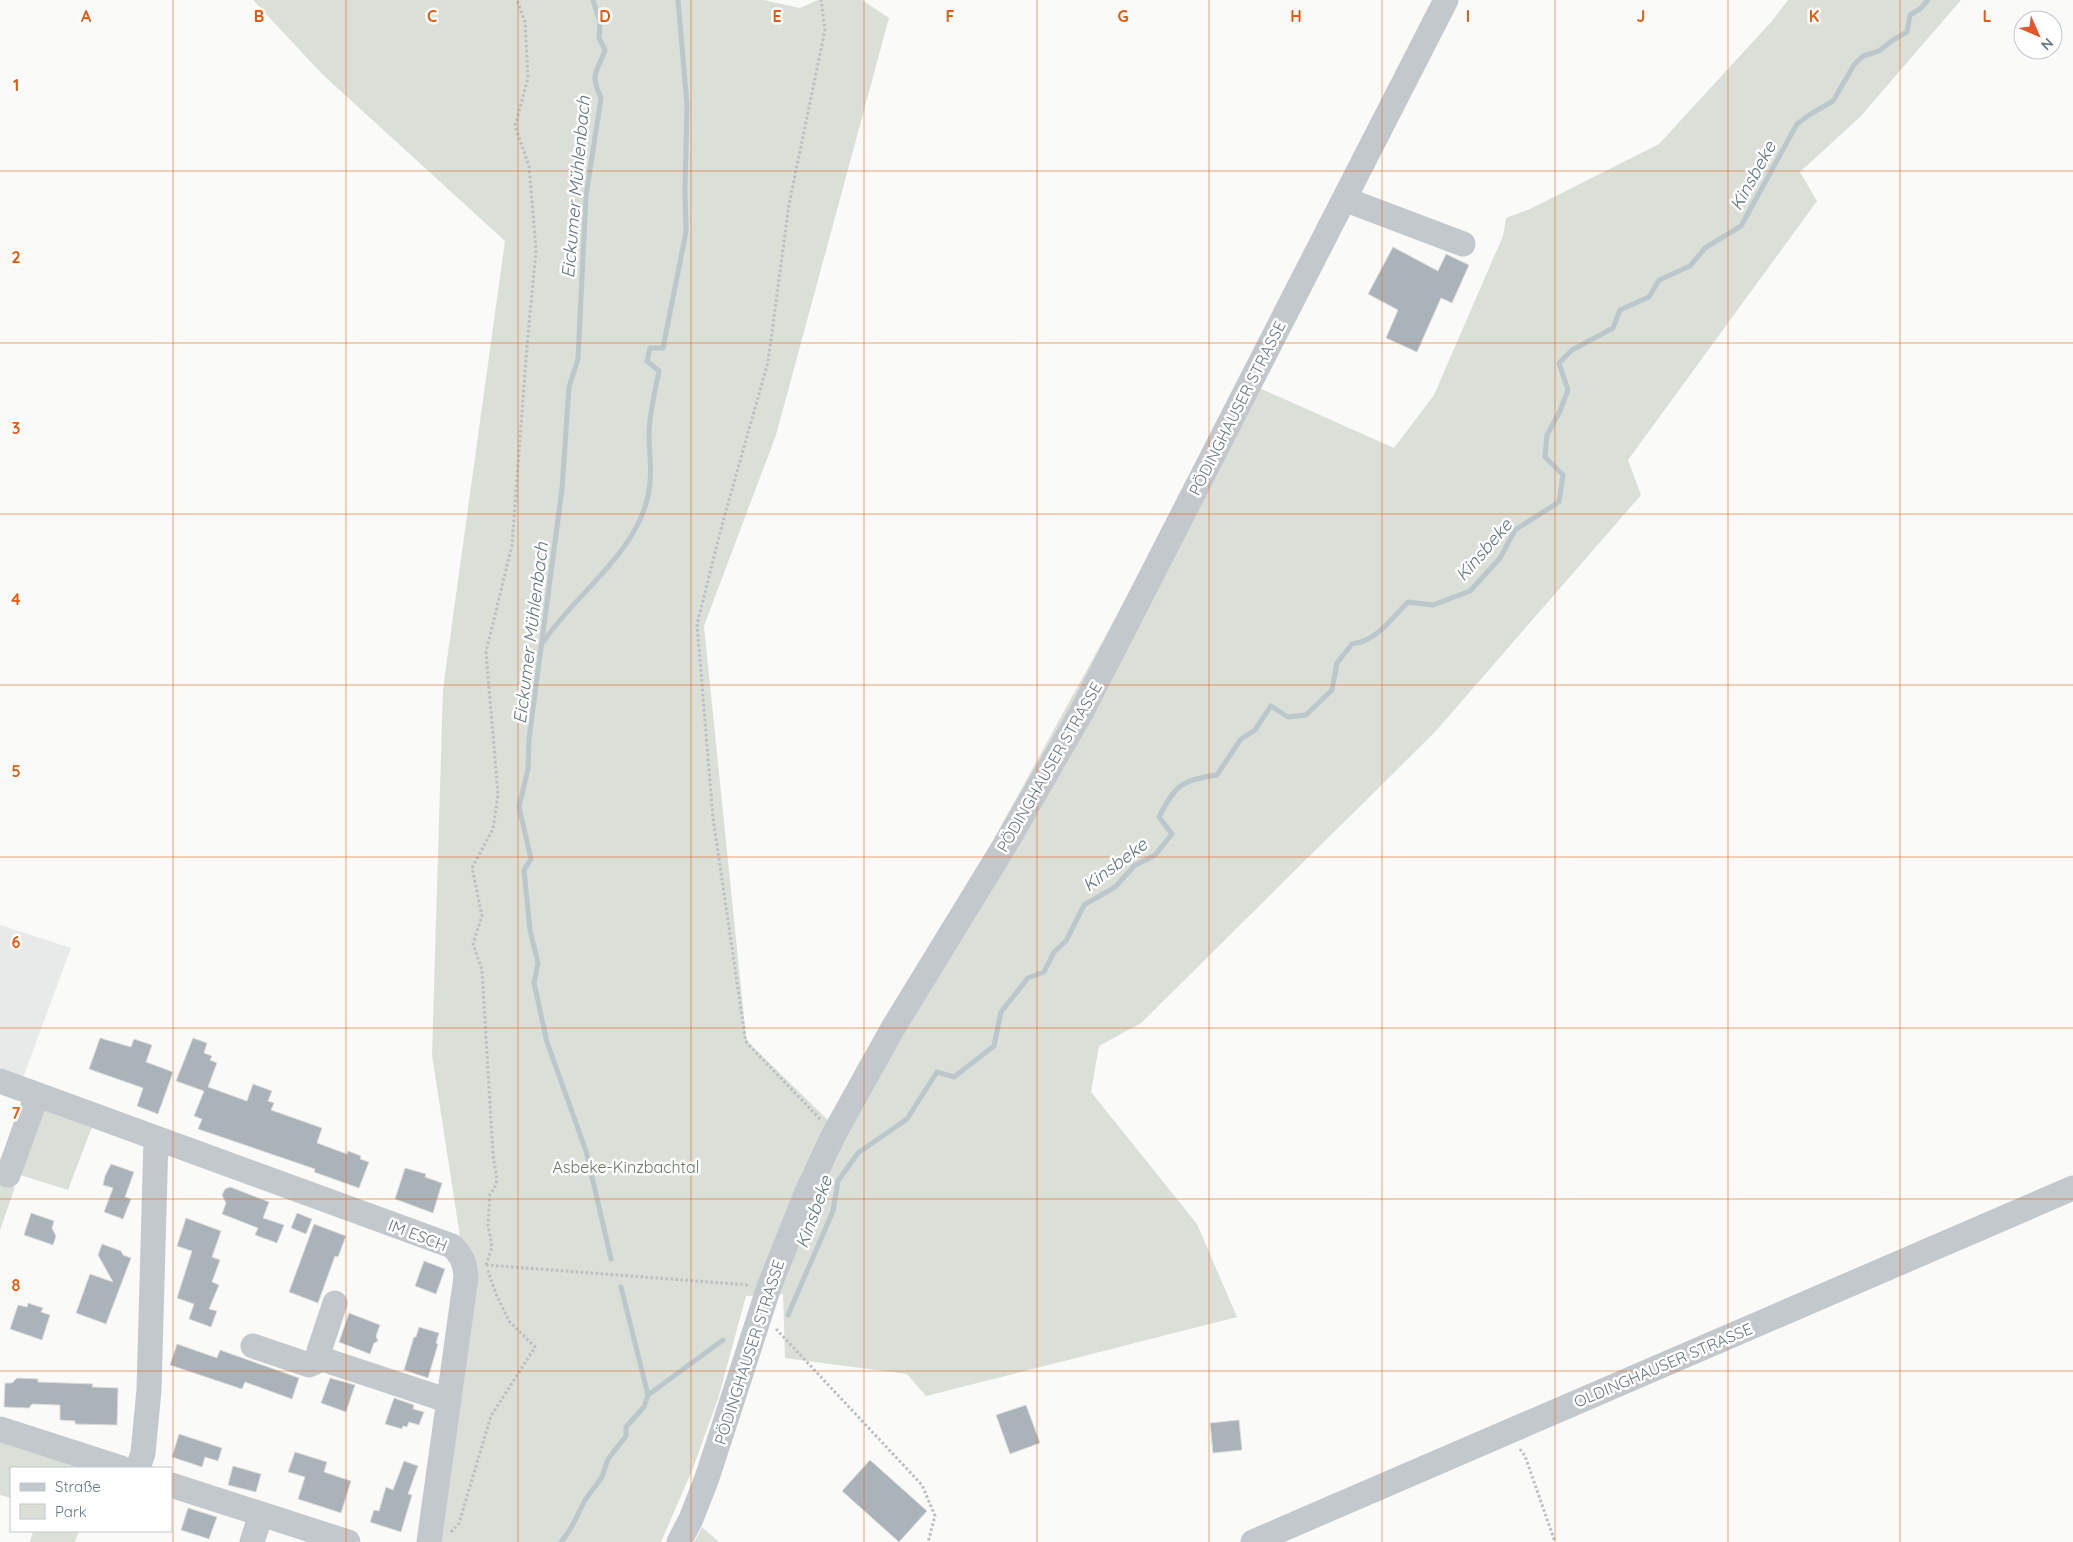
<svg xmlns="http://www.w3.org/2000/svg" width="2073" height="1542" font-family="Quicksand,sans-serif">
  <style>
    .built { fill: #e8e9e9 }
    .green { fill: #dadfd7 }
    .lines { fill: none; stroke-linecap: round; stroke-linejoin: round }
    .stream { stroke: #bbc7cb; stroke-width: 5 }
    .building { fill: #aab3b9; stroke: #dcdcda }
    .path { stroke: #bbbfc2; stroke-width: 3; stroke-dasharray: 2.5 2.5; stroke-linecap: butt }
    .minor { stroke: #c3c8cc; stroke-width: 25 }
    .grid { fill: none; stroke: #e8590c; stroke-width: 1; stroke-opacity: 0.55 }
    .labels { text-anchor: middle; stroke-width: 5; stroke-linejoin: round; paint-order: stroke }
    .street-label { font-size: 16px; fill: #657683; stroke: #fff }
    .park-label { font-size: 16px; fill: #687a64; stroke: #fff }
    .water-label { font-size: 18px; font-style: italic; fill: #60757c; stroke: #fff }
    .grid-label { font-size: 16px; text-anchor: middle; font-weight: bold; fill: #e8590c; stroke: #fff; stroke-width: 5; stroke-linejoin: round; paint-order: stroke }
  </style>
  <rect width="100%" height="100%" fill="#fafaf8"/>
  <!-- built -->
  <path class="built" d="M0 925 71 948 21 1083 0 1075Z"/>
  <!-- green -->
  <path class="green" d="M253 0H763L800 8 818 0H862L889 18 776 435 704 626 746 1037 748 1042 829 1121 860 1061 990 846 1217 433 1257 387 1394 448 1434 395 1503 236 1506 218 1530 209 1659 144 1772 21 1788 0H1961L1860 117 1800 172 1817 201 1628 460 1641 495 1435 732 1141 1023 1099 1046 1091 1092 1197 1224 1237 1317 926 1396 907 1374 785 1358 783 1294 746 1296 718 1399 693 1468 661 1542H432L478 1279C475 1264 476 1250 461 1243L432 1055 443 689 505 241 322 74Z
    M39 1104 93 1124 68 1190 14 1173Z
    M0 1181 15 1187 0 1230Z
    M0 1437 100 1468H11V1498L0 1495Z
    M702 1527 719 1542H694Z
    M33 1531H79L75 1542H30Z"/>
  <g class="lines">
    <!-- stream -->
    <path class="stream" d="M593 0 600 22 599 38 605 50C597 74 589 71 601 98L586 196 578 359 569 387 562 489 529 739 528 769 519 807 531 859 524 870 530 930 538 963 534 983 547 1042 586 1151 611 1259
      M544 641C576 593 635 555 648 496 653 474 649 454 649 431 650 411 655 391 659 371L647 361 650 348H663L686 232 685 188 687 105 678 0
      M621 1287 648 1395
      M788 1315 833 1211 838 1181 858 1153 907 1119 937 1072 954 1077 994 1046 1001 1012 1028 978 1044 972 1054 952 1066 941 1084 905 1115 887 1134 866 1155 855 1172 834 1159 817C1175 785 1182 780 1217 775L1241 739 1255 730 1271 706 1288 717 1306 715 1332 690 1337 663 1352 644C1377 641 1391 619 1408 602L1433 605 1470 591 1500 558 1515 530 1559 502 1563 475 1545 457 1547 435 1560 411 1568 390 1559 363 1572 350 1613 328 1620 310 1649 297 1659 280 1690 266 1705 248 1741 226 1797 124 1809 115 1833 101 1854 65 1863 56 1879 51 1893 40 1907 32 1910 15 1920 9 1928 0
      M561 1542 570 1530 585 1500 602 1477 608 1459 626 1436V1427L644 1407 648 1395 723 1340"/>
  </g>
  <!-- building -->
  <path class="building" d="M1393 247 1438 271 1446 254 1469 265 1452 303 1441 298 1417 352 1386 338 1398 310 1368 294Z
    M100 1038 131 1047 134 1039 152 1045 146 1062 173 1072 158 1114 137 1106 143 1088 89 1069Z
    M193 1038 207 1043 204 1053 212 1056 210 1060 217 1063 208 1087 247 1101 253 1084 272 1091 268 1101 274 1103 271 1110 322 1128 317 1143 347 1154 348 1151 361 1156 360 1159 369 1162 359 1188 314 1172 315 1169 198 1129 202 1119 194 1116 204 1091 176 1081Z
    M111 1164 134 1172 125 1197 131 1199 123 1219 104 1212 113 1188 103 1185 105 1176Z
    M405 1168 426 1174 425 1177 442 1183 433 1213 395 1199Z
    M230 1187 269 1202 263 1218 284 1225 277 1243 255 1235 258 1228 222 1214 226 1203 222 1195 225 1189Z
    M31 1213 54 1221 52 1228 56 1236 53 1245 24 1235Z
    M297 1213 312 1219 306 1234 291 1228Z
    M186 1218 221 1231 212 1257 220 1260 212 1282 219 1285 209 1309 217 1311 211 1327 189 1319 194 1304 177 1298 192 1251 177 1246Z
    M314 1224 346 1236 338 1257 335 1256 318 1303 289 1292Z
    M102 1244 121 1251 123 1255 131 1258 106 1324 76 1313 90 1274 113 1282 98 1255Z
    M424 1261 445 1269 436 1294 415 1286Z
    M28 1303 43 1308 41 1312 50 1315 42 1340 10 1329 18 1305 27 1307Z
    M349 1313 380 1325 376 1336 378 1341 374 1343 370 1354 339 1342Z
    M419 1327 439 1333 436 1343 438 1344 428 1378 404 1370 414 1337H416Z
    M177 1344 217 1358 220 1350 299 1378 292 1399 245 1382 242 1389 170 1365Z
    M17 1378 38 1379V1382L93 1384 92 1387 118 1388 117 1425 75 1424V1421L60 1420V1405L32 1404 29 1408 4 1407 5 1383H12Z
    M330 1378 355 1385 346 1412 321 1403Z
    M394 1398 414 1405 413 1409 424 1412 419 1425 409 1422 407 1427 403 1426 402 1429 385 1424Z
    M1026 1405 1040 1443 1010 1454 996 1415Z
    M1239 1420 1242 1450 1213 1453 1210 1423Z
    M179 1434 222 1448 218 1461 205 1457 202 1467 172 1457Z
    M295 1452 327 1462 324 1472 351 1481 341 1513 298 1499 305 1477 288 1472Z
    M870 1460 927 1511 899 1542 842 1491Z
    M404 1461 418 1466 408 1494 412 1495 401 1532 370 1522 374 1510 379 1511 386 1487 393 1490Z
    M233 1466 261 1474 256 1492 228 1485Z
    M188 1508 217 1517 209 1539 181 1530Z"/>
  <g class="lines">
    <!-- path -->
    <path class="path" d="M820 1119 747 1043 745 1037 713 818 697 624 722 525 768 362 789 204 825 30 821 0
      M486 1265 492 1247 488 1225 490 1194C502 1181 494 1171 493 1154L482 970 473 944 482 916 472 868 493 829 498 795 486 652 512 545 527 346 536 250 529 166 515 126 528 78 525 22 517 0
      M486 1265 749 1285
      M776 1329 922 1485 935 1516 928 1542
      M1520 1449 1525 1456 1555 1542
      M451 1532 459 1523 491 1416 535 1347 509 1321 496 1294 488 1271"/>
    <!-- minor -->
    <path class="minor" d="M1344 199 1463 244
      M0 1081 452 1246C462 1256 465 1263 466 1277L429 1542
      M8 1175 37 1095
      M335 1303 319 1351 322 1359 449 1401
      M253 1346 309 1365 322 1359
      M0 1429 121 1468
      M138 1468 143 1453 149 1390 156 1139
      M171 1485 348 1542
      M252 1542 261 1514
      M679 1542 691 1519 707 1478 769 1287 806 1194 834 1134 893 1028 1005 845 1081 713 1446 0
      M1253 1542 2073 1188"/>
  </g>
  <!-- grid -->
  <path class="grid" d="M173 0V1542M346 0V1542M518 0V1542M691 0V1542M864 0V1542M1037 0V1542M1209 0V1542M1382 0V1542M1555 0V1542M1728 0V1542M1900 0V1542M0 171H2073M0 343H2073M0 514H2073M0 685H2073M0 857H2073M0 1028H2073M0 1199H2073M0 1371H2073"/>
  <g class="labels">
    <!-- street labels -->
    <g class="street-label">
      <text transform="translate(1237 408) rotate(-63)" y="6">PÖDINGHAUSER STRASSE</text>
      <text transform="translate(1049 767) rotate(-60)" y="6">PÖDINGHAUSER STRASSE</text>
      <text transform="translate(418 1235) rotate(21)" y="6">IM ESCH</text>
      <text transform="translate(749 1352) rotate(-72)" y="6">PÖDINGHAUSER STRASSE</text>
      <text transform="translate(1663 1365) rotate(-23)" y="6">OLDINGHAUSER STRASSE</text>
    </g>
    <!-- park labels -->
    <g class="park-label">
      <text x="626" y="1173">Asbeke-Kinzbachtal</text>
    </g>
    <!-- water labels -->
    <g class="water-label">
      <text transform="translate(1753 176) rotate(-61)" y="6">Kinsbeke</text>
      <text transform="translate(576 187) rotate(-85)" y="6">Eickumer Mühlenbach</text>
      <text transform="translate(1484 550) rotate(-49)" y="6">Kinsbeke</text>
      <text transform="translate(531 633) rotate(-83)" y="6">Eickumer Mühlenbach</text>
      <text transform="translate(1115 865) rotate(-37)" y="6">Kinsbeke</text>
      <text transform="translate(814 1212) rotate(-70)" y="6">Kinsbeke</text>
    </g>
  </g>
  <g class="grid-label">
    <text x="86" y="22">A</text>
    <text x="259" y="22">B</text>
    <text x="432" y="22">C</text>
    <text x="605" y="22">D</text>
    <text x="777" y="22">E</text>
    <text x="950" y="22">F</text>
    <text x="1123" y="22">G</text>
    <text x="1296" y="22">H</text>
    <text x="1468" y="22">I</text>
    <text x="1641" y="22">J</text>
    <text x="1814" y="22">K</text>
    <text x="1987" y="22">L</text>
    <text x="16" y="91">1</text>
    <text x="16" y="263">2</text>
    <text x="16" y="434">3</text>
    <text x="16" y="605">4</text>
    <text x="16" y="777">5</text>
    <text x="16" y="948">6</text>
    <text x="16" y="1119">7</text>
    <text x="16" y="1291">8</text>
  </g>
  <!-- legend -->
  <rect x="10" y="1467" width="162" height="65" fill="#ffffff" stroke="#c1c8cd"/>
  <rect x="20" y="1483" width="25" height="8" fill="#c3c8cc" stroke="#c1c8cd"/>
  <text x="55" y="1492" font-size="15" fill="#657683">Straße</text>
  <rect x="20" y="1504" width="25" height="15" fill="#dadfd7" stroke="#c1c8cd"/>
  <text x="55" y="1517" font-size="15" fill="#657683">Park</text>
  <!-- north arrow -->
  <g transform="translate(2038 35) rotate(135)"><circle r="24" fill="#ffffff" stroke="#c1c8cd"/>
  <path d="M0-4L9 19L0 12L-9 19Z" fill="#e4572e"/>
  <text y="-8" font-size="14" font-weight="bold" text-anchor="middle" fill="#657683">N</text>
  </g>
</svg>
